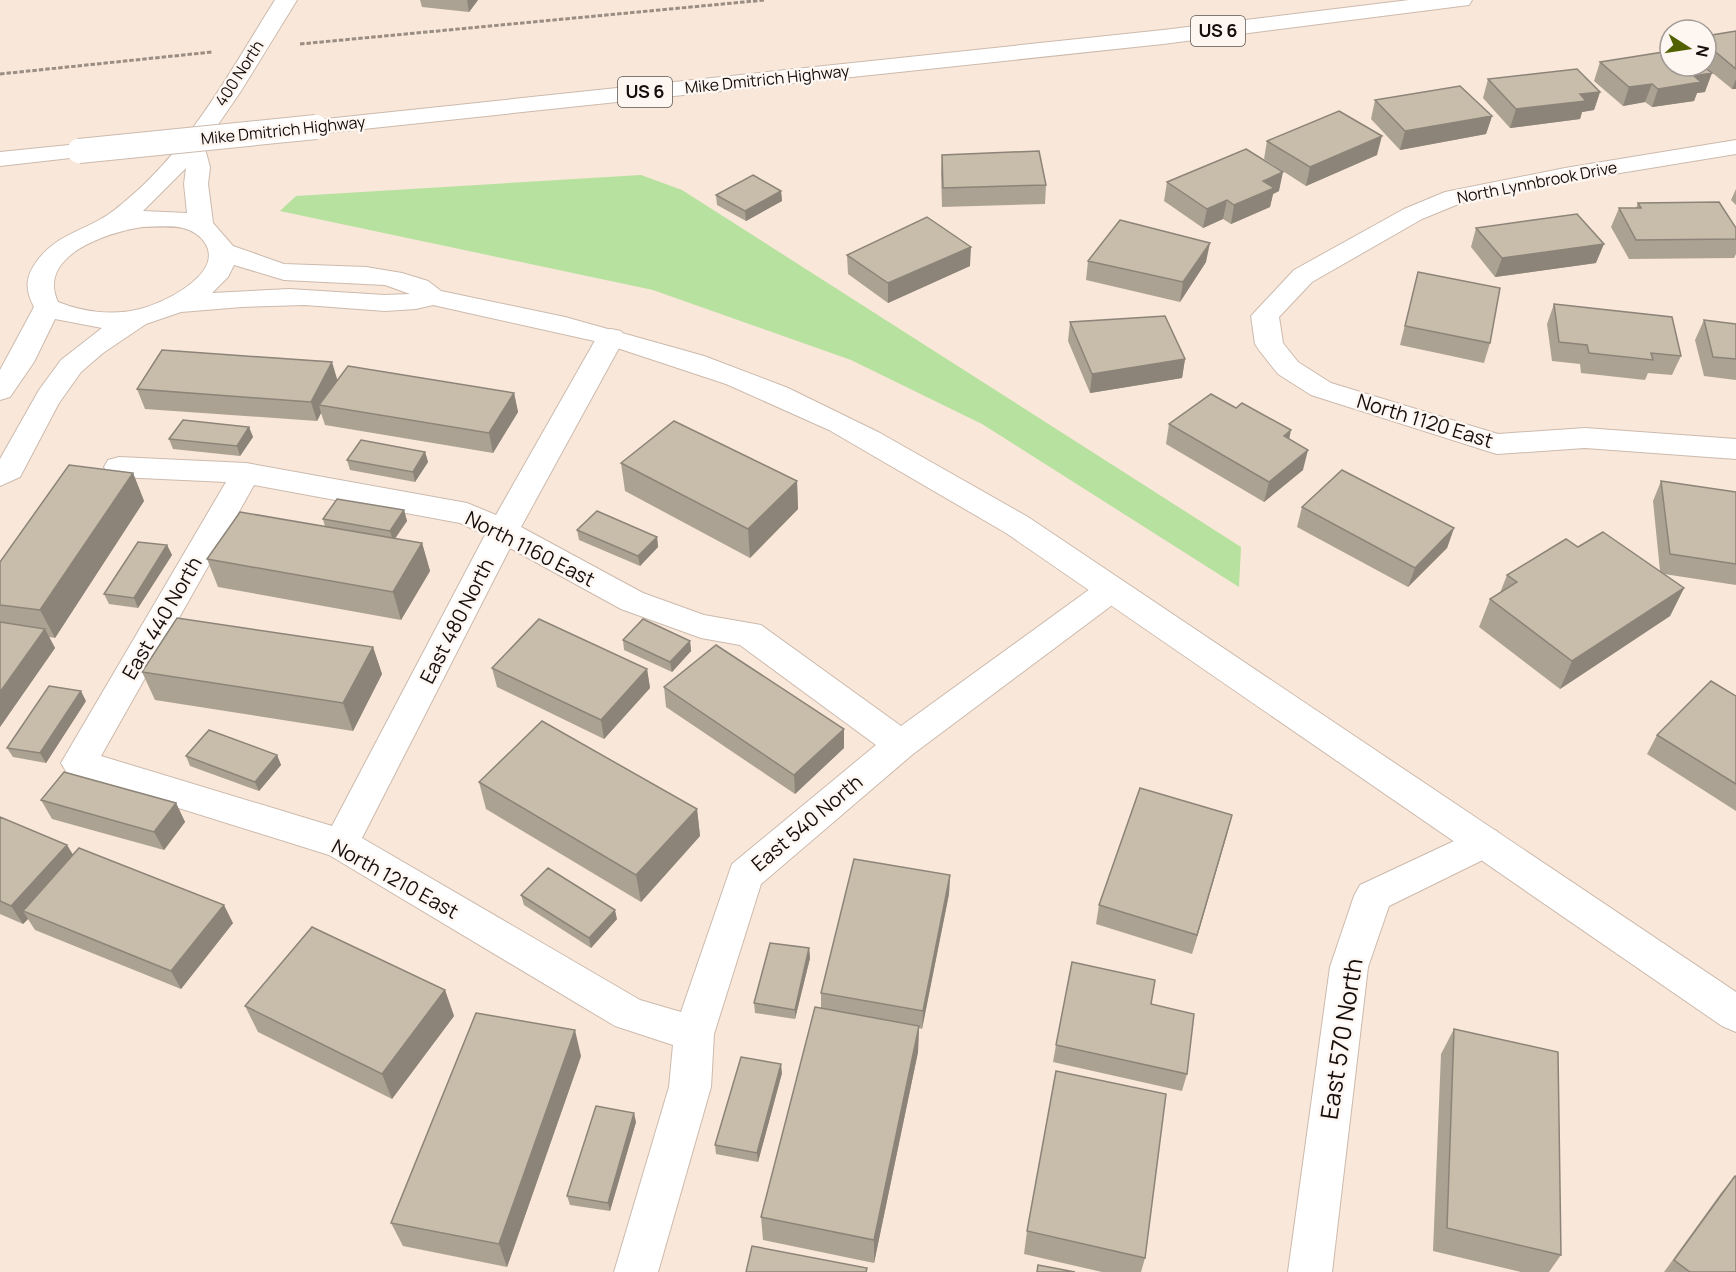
<svg xmlns="http://www.w3.org/2000/svg" width="1736" height="1272" font-family="Manrope,sans-serif">
  <style>
    .green { fill: #b6e19e }
    .lines { fill: none; stroke-linecap: round; stroke-linejoin: round }
    .street-casing { stroke: #ccbaad; stroke-width: 2 }
    .secondary-casing { stroke: #ccbaad; stroke-width: 2 }
    .highway-casing { stroke: #ccbaad; stroke-width: 2 }
    .path { stroke: #9a8d83; stroke-width: 3; stroke-dasharray: 4.5 2; stroke-linecap: butt }
    .street { fill: #fff; fill-rule: evenodd }
    .secondary { fill: #fff; fill-rule: evenodd }
    .highway { fill: #fff; fill-rule: evenodd }
    .highway-bridge-casing { stroke: #ccbaad; stroke-width: 26; stroke-linecap: butt }
    .highway-bridge { stroke: #fff; stroke-width: 24 }
    .wall { fill: #aca293 }
    .shaded-wall { fill: #8c8478 }
    .building { fill: #c8bcab; stroke: #8c8478; stroke-width: 1.5 }
    .labels { text-anchor: middle; stroke-width: 5; stroke-linejoin: round; paint-order: stroke }
    .far-street-label { font-size: 16px; fill: #140e0a; stroke: #fef6f1 }
    .shield { fill: #fef6f1; stroke: #5a544f; stroke-width: 1.5 }
    .shield-label { font-size: 18px; font-weight: bold; fill: #140e0a }
    .street-label { font-size: 20px; fill: #140e0a; stroke: #fef6f1 }
    .near-street-label { font-size: 24px; fill: #140e0a; stroke: #fef6f1 }
  </style>
  <rect width="100%" height="100%" fill="#f9e7d9"/>
  <!-- green -->
  <path class="green" d="M641 175 682 190 1241 547 1239 587 982 424 851 360 653 290 280 211 296 196Z"/>
  <g class="lines">
    <!-- street casing -->
    <g class="street-casing">
      <path id="street" d="M1736 140V154L1565 182 1461 203 1422 219 1312 282 1279 317 1283 343 1298 362 1331 383 1498 434 1585 428 1736 439V459L1585 448 1497 454 1487 451 1311 395 1278 374 1259 350 1255 344 1251 316 1294 270 1404 209 1445 192 1565 168Z
        M611 329 621 331 625 337 521 527 643 593 704 615 761 625 901 726 1101 581 1112 578 1123 581 1128 589 1123 597 913 754 761 884 714 1034 711 1087 658 1272H614L669 1087 673 1045 615 1026 329 855 67 773 61 763 226 482 119 477 108 474 104 467 108 460 119 457 246 463 467 503 496 515 597 337 601 331ZM254 485 460 523 485 535 332 826 101 756ZM510 548 621 609 701 638 740 645 876 745 732 864 681 1012 640 1000 362 838Z
        M1484 827 1497 831 1502 842 1497 853 1389 906 1368 967 1332 1272H1288L1330 967 1354 896 1360 885Z"/>
    </g>
    <!-- secondary casing -->
    <g class="secondary-casing">
      <path id="secondary" d="M275 0H297L241 91 204 145 210 167 208 184 213 223 233 246 284 264 366 267 402 273 428 281 441 291 565 317 704 356 788 388 880 433 1028 517 1736 992V1032L1722 1026 1006 533 829 430 726 384 599 342 433 305 416 309 385 311 305 305 242 307 181 312 146 324 103 353 81 372 59 403 20 477 0 486V459L39 390 61 360 102 328 55 319 34 362 10 397 0 400V370L34 307C25 290 25 277 37 261 55 237 76 233 101 219 110 214 121 205 130 197 192 144 232 68 275 0ZM186 168 184 184 187 213 143 211ZM142 227C155 227 170 225 183 228 192 230 201 236 205 243 225 274 162 304 140 309 113 316 83 312 58 302 36 255 109 232 142 227ZM234 265 284 280 385 285 410 294 385 295 289 289 212 293 228 277Z"/>
    </g>
    <!-- highway casing -->
    <g class="highway-casing">
      <path id="highway" d="M1409 0H1472L1469 5 1461 6 1163 44 316 134 308 132 304 127 308 122 316 120 1163 30Z
        M79 144 88 146 91 151 88 156 0 166V152Z"/>
    </g>
    <!-- path -->
    <path class="path" d="M300 44 765 0
      M0 74 212 52"/>
    <!-- street -->
    <use href="#street" class="street"/>
    <!-- secondary -->
    <use href="#secondary" class="secondary"/>
    <!-- highway -->
    <use href="#highway" class="highway"/>
    <!-- highway-bridge casing -->
    <g class="highway-bridge-casing">
      <path id="highway-bridge" d="M79 151 316 127"/>
    </g>
    <!-- highway-bridge -->
    <use href="#highway-bridge" class="highway-bridge"/>
  </g>
  <!-- wall -->
  <path class="wall" d="M420 0H478L469 12 422 7Z
    M1736 31V89H1732L1704 66H1706V36Z
    M1600 62 1705 92 1697 93 1694 101 1652 107 1645 102 1623 106 1594 81Z
    M1488 79 1600 92 1594 110 1582 112 1580 119 1510 128 1483 98Z
    M1375 100 1492 116 1486 134 1400 150 1371 119Z
    M1267 141 1377 155 1306 186 1264 159Z
    M942 155 1046 185 1045 204 942 207 941 173Z
    M1167 182 1279 191 1273 194 1270 207 1231 224 1223 219 1203 228 1164 201Z
    M1736 189V205L1731 200Z
    M781 191 782 201 746 221 717 205 716 195Z
    M1638 203 1736 228V254L1734 258 1629 259 1611 227 1619 208H1636Z
    M1476 228 1596 263 1495 277 1471 247Z
    M847 255 970 266 888 303 848 274Z
    M1088 261 1206 262 1180 302 1086 280Z
    M1418 272 1490 343 1484 363 1400 345Z
    M1554 304 1681 356 1672 375 1648 373 1645 380 1581 373 1580 364 1552 361 1547 324Z
    M1704 320 1736 324V380L1704 376 1695 340Z
    M1070 322 1185 359 1182 378 1090 393 1068 341Z
    M337 381 514 393 518 412 493 453 325 425 321 413 317 421 145 409 137 389Z
    M1169 424 1303 470 1264 502 1166 444Z
    M249 427 253 437 240 456 173 449 169 439Z
    M425 452 428 462 415 482 350 470 347 460Z
    M621 463 797 481 798 509 750 558 625 491Z
    M133 473 144 501 55 638 49 637 55 648 0 727V562Z
    M1661 481 1736 492V585L1664 574 1684 588 1670 616 1560 689 1479 627 1490 599 1500 593 1507 575 1578 547 1660 571 1653 501Z
    M1302 507 1454 528 1447 548 1408 587 1297 527Z
    M404 510 407 521 395 539 422 543 430 571 401 620 218 587 207 559 325 527 323 519Z
    M577 530 657 537 658 547 640 566 579 540Z
    M167 545 172 555 138 608 109 604 104 594Z
    M623 640 690 641 691 651 672 672 624 650Z
    M373 647 382 674 353 731 155 700 142 672Z
    M492 668 647 669 650 688 604 739 497 687Z
    M664 687 844 729V748L795 794 666 707Z
    M1736 696V811L1647 754 1657 735Z
    M86 701 46 763 13 757 7 748Z
    M277 755 281 765 259 791 190 766 186 756Z
    M479 782 697 809 700 836 641 902 486 809Z
    M41 800 176 803 185 822 164 850 52 819Z
    M0 817 67 845 73 855 233 923 181 989 35 930 28 919 23 924 0 914Z
    M1227 834 1192 954 1096 924 1099 905Z
    M950 875 949 894 922 1029 919 1028 918 1052 874 1263 763 1240 761 1217 821 1008V993Z
    M521 895 617 919 591 948 524 905Z
    M809 948 810 958 795 1019 755 1013 754 1003Z
    M445 990 454 1016 392 1099 258 1032 245 1006Z
    M1151 1004 1187 1074 1182 1091 1053 1062 1056 1045Z
    M1454 1029 1561 1255 1549 1272H1521L1433 1251 1441 1054Z
    M581 1056 507 1267 403 1246 391 1223Z
    M782 1073 758 1162 716 1154 715 1145Z
    M636 1122 610 1211 570 1205 567 1196Z
    M1735 1176 1736 1272H1664L1721 1193Z
    M1027 1231 1145 1258 1141 1272H1102L1024 1254Z"/>
  <!-- shaded-wall -->
  <path class="shaded-wall" d="M467 0H478L469 12Z
    M1712 73 1705 92 1697 93 1694 101 1652 107 1658 89 1694 76Z
    M1736 79V89H1732Z
    M1652 84 1645 102 1623 106 1629 87Z
    M1600 92 1594 110 1582 112 1580 119 1510 128 1516 109 1580 94Z
    M1492 116 1486 134 1400 150 1405 131Z
    M1382 136 1377 155 1306 186 1310 167Z
    M1283 172 1279 191 1273 194 1270 207 1231 224 1234 205 1263 181Z
    M781 191 782 201 746 221 745 211Z
    M1227 200 1223 219 1203 228 1207 209Z
    M1210 243 1206 262 1180 302 1183 282Z
    M1604 244 1596 263 1495 277 1502 258Z
    M971 247 970 266 888 303V283Z
    M1185 359 1182 378 1090 393 1092 374Z
    M332 362 338 382 319 405 321 413 317 421 311 402Z
    M514 393 518 412 493 453 489 433Z
    M249 427 253 437 240 456 237 446Z
    M1291 430 1287 450 1284 436Z
    M1308 450 1303 470 1264 502 1269 482Z
    M425 452 428 462 415 482 413 472Z
    M133 473 144 501 55 638 40 610Z
    M797 481 798 509 750 558 748 529Z
    M404 510 407 521 393 541 390 531Z
    M1454 528 1447 548 1408 587 1415 568Z
    M657 537 658 547 640 566 638 556Z
    M422 543 430 571 401 620 393 592Z
    M167 545 172 555 138 608 134 598Z
    M1684 588 1670 616 1560 689 1572 661Z
    M45 629 55 648 0 727V692Z
    M690 641 691 651 672 672 670 662Z
    M373 647 382 674 353 731 343 703Z
    M647 669 650 688 604 739 601 720Z
    M81 691 86 701 46 763 40 753Z
    M844 729V748L795 794 794 775Z
    M277 755 281 765 259 791 255 782Z
    M176 803 185 822 164 850 154 832Z
    M697 809 700 836 641 902 636 875Z
    M1232 815 1227 834 1192 954 1197 935Z
    M67 845 78 863 23 911 28 919 23 924 11 906Z
    M950 875 949 894 922 1029 923 1011Z
    M224 905 233 923 181 989 171 971Z
    M615 910 617 919 591 948 589 938Z
    M809 948 810 958 795 1019V1010Z
    M445 990 454 1016 392 1099 382 1074Z
    M919 1026 918 1052 874 1263V1240Z
    M575 1030 581 1056 507 1267 499 1244Z
    M781 1064 782 1073 758 1162 757 1153Z
    M634 1113 636 1122 610 1211 608 1203Z"/>
  <!-- building -->
  <path class="building" d="M1736 31V69L1706 44V36Z
    M1670 51V66H1703L1712 73 1694 76 1701 82 1658 89 1652 84 1629 87 1600 62Z
    M1577 69 1600 92 1580 94 1586 101 1516 109 1488 79Z
    M1460 86 1492 116 1405 131 1375 100Z
    M1339 111 1382 136 1310 167 1267 141Z
    M1246 149 1283 172 1263 181 1274 188 1234 205 1227 200 1207 209 1167 182Z
    M1039 151 1046 185 943 188 942 155Z
    M753 175 781 191 745 211 716 195Z
    M1719 202 1736 228V239L1636 240 1619 208H1641L1638 203Z
    M1577 214 1604 244 1502 258 1476 228Z
    M927 217 971 247 888 283 847 255Z
    M1120 220 1210 243 1183 282 1088 261Z
    M1418 272 1500 288 1490 343 1405 326Z
    M1554 304 1672 317 1681 356 1651 353 1653 360 1589 353 1587 345 1559 342Z
    M1165 316 1185 359 1092 374 1070 322Z
    M1704 320 1736 324V359L1713 357Z
    M162 350 332 362 311 402 137 389Z
    M348 366 514 393 489 433 319 405Z
    M1211 394 1236 408 1242 403 1291 430 1284 436 1308 450 1269 482 1169 424Z
    M183 420 249 427 237 446 169 439Z
    M674 421 797 481 748 529 621 463Z
    M361 440 425 452 413 472 347 460Z
    M69 465 133 473 40 610 0 605V562Z
    M1342 470 1454 528 1415 568 1302 507Z
    M1661 481 1736 492V564L1670 554Z
    M337 499 404 510 390 531 323 519Z
    M597 511 657 537 638 556 577 530Z
    M240 512 422 543 393 592 207 559Z
    M1603 532 1684 588 1572 661 1490 599 1517 582 1507 575 1566 539 1578 547Z
    M138 542 167 545 134 598 104 594Z
    M177 618 373 647 343 703 142 672Z
    M539 619 647 669 601 720 492 668Z
    M643 619 690 641 670 662 623 640Z
    M0 622 45 629 0 692Z
    M716 645 844 729 794 775 664 687Z
    M1711 681 1736 696V784L1657 735Z
    M49 686 81 691 40 753 7 748Z
    M542 721 697 809 636 875 479 782Z
    M209 730 277 755 255 782 186 756Z
    M64 772 176 803 154 832 41 800Z
    M1140 788 1232 815 1197 935 1099 905Z
    M0 817 67 845 11 906 0 901Z
    M79 848 224 905 171 971 23 911Z
    M854 859 950 875 923 1011 821 993Z
    M548 868 615 910 589 938 521 895Z
    M312 927 445 990 382 1074 245 1006Z
    M770 943 809 948 795 1010 754 1003Z
    M1072 962 1155 980 1151 1004 1194 1014 1187 1074 1056 1045Z
    M815 1007 919 1026 874 1240 761 1217Z
    M476 1013 575 1030 499 1244 391 1223Z
    M1454 1029 1558 1052 1561 1255 1447 1228Z
    M741 1057 781 1064 757 1153 715 1145Z
    M1056 1071 1166 1094 1145 1258 1027 1231Z
    M596 1106 634 1113 608 1203 567 1196Z
    M1735 1176 1736 1177V1272H1690L1674 1260Z
    M752 1246 867 1268 866 1272H746Z
    M1038 1265 1075 1272H1037Z"/>
  <g class="labels">
    <!-- far-street labels -->
    <g class="far-street-label">
      <text transform="translate(239 73) rotate(-57)" y="6">400 North</text>
      <text transform="translate(767 79) rotate(-6)" y="6">Mike Dmitrich Highway</text>
      <text transform="translate(283 130) rotate(-6)" y="6">Mike Dmitrich Highway</text>
      <text transform="translate(1537 182) rotate(-11)" y="6">North Lynnbrook Drive</text>
    </g>
    <!-- shield labels -->
    <g class="shield">
      <rect x="1191" y="16" width="54" height="30" rx="4.5"/>
      <rect x="618" y="77" width="54" height="30" rx="4.5"/>
    </g>
    <g class="shield-label">
      <text x="1218" y="37">US 6</text>
      <text x="645" y="98">US 6</text>
    </g>
    <!-- street labels -->
    <g class="street-label">
      <text transform="translate(1425 421) rotate(17)" y="7">North 1120 East</text>
      <text transform="translate(530 549) rotate(27)" y="7">North 1160 East</text>
      <text transform="translate(162 618) rotate(-60)" y="7">East 440 North</text>
      <text transform="translate(457 621) rotate(-63)" y="7">East 480 North</text>
      <text transform="translate(807 823) rotate(-40)" y="7">East 540 North</text>
      <text transform="translate(395 879) rotate(29)" y="7">North 1210 East</text>
    </g>
    <!-- near-street labels -->
    <g class="near-street-label">
      <text transform="translate(1342 1039) rotate(-81)" y="8">East 570 North</text>
    </g>
  </g>
  <!-- north arrow -->
  <g transform="translate(1688 48) rotate(102)"><circle r="28" fill="#fef6f1" stroke="#a09995" stroke-width="1.5"/>
  <path d="M0-4.5L10 22L0 15L-10 22Z" fill="#526102"/>
  <text y="-9" font-size="16" font-weight="bold" text-anchor="middle" fill="#140e0a">N</text>
  </g>
</svg>
